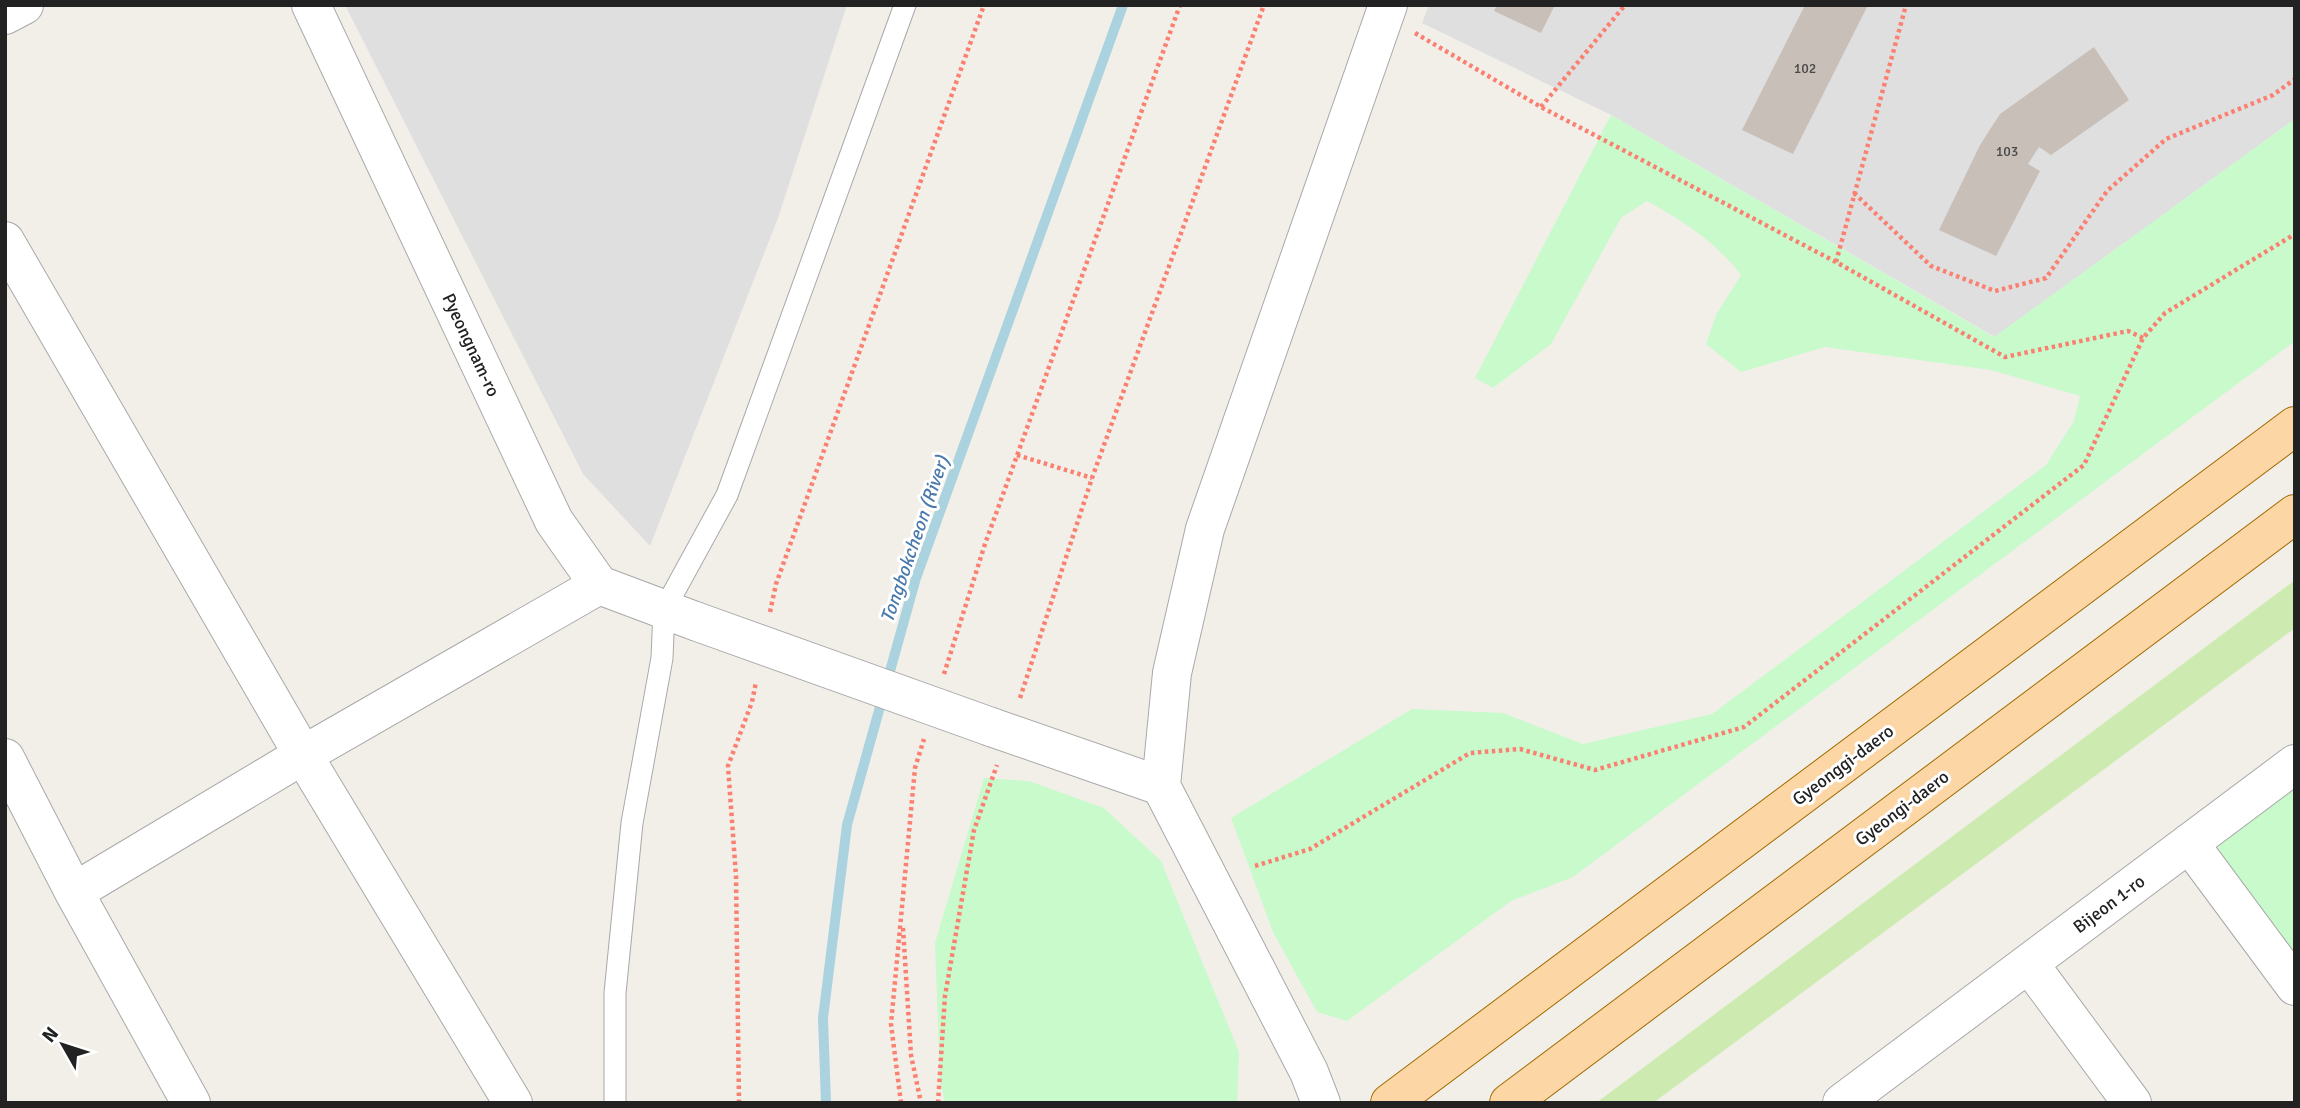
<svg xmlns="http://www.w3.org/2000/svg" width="2300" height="1108" font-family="Signika,sans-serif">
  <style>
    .residential { fill: #e0dfdf }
    .grass { fill: #cdebb0 }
    .park { fill: #c8facc }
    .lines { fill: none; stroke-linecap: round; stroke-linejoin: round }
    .stream { stroke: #aad3df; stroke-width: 10 }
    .building { fill: #c7bfb8 }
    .service-casing { stroke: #a9a9a9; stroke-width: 23 }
    .minor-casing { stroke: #a9a9a9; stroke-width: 40 }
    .tertiary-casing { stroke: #a9a9a9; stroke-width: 40 }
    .primary-casing { stroke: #a06b00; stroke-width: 40 }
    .path { stroke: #fa8072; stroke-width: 4.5; stroke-dasharray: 3.5 3.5; stroke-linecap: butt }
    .service { stroke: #fff; stroke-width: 21 }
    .minor { stroke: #fff; stroke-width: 38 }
    .tertiary { stroke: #fff; stroke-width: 38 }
    .primary { stroke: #fcd6a4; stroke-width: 38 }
    .minor-bridge-casing { stroke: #a9a9a9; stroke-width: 40; stroke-linecap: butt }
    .minor-bridge { stroke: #fff; stroke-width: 38 }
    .labels { text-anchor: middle; stroke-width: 6; stroke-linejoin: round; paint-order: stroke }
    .number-label { font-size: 14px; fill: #4b4948 }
    .street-label { font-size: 18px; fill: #222; stroke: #fff }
    .water-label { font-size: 19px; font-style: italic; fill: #4a7aab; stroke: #fff }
  </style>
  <rect width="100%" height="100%" fill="#f2efe9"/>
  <!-- residential -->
  <path class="residential" d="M345 5H847L778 218 650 546 583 474Z
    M1429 5H2295V119L1995 337 1611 115 1422 23Z"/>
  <!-- grass -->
  <path class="grass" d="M2295 580V628L1653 1103H1596Z"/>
  <!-- park -->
  <path class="park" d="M1611 115 1994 337 2295 119V341L1573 877 1511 901 1347 1021 1317 1012 1273 932 1231 818 1412 709 1503 713 1583 744 1712 714 2046 465 2074 421 2080 396 1991 370 1825 347 1741 372 1706 344 1716 315 1741 275C1716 242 1683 221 1647 201L1621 218 1551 344 1493 388 1475 378Z
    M984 778 1029 781 1104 808 1161 861 1239 1052 1237 1103H945L940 1080 935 943Z
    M2295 780V965L2216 862 2221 835Z"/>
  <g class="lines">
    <!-- stream -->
    <path class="stream" d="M826 1103 823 1018 847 825 916 578 1123 5"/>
  </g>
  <!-- building -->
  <path class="building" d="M1497 5H1555L1541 33 1494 11Z
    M1805 5H1868L1793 154 1742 130Z
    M2094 47 2129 100 2051 155 2039 147 2028 164 2040 171 1996 256 1939 230 1980 145 2000 114Z"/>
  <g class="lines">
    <!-- service casing -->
    <g class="service-casing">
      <path id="service" d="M615 1103V993L632 823 662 658 664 610 727 495 905 5"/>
    </g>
    <!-- minor casing -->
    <g class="minor-casing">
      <path id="minor" d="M311 5 554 521 599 585 695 621
        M5 15 24 5
        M5 241 303 755 513 1103
        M991 727 1161 786
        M5 758 74 892
        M2189 843 2295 986
        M2030 965 2132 1103
        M191 1103 74 892 303 755 599 585
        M1842 1103 2295 764"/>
    </g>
    <!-- tertiary casing -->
    <g class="tertiary-casing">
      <path id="tertiary" d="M1321 1103 1309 1072 1161 786 1172 673 1205 529 1388 5"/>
    </g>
    <!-- primary casing -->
    <g class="primary-casing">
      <path id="primary" d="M1390 1103 2295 426
        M1509 1103 2295 514"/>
    </g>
    <!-- path -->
    <path class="path" d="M1415 33 1541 107 1836 262 2005 357 2128 331 2143 338
      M1541 107 1625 5
      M1854 193 1931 266 1995 291 2046 278 2107 191 2166 139 2273 95 2295 79
      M1836 262 1906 5
      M1017 455 1092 478
      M770 612 776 584 984 5
      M944 674 985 544 1180 5
      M1020 698 1092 478 1264 5
      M1255 866 1310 849 1470 753 1520 749 1595 770 1744 727 2084 465 2143 338 2165 313 2295 234
      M903 928 911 1055 921 1103
      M739 1103 736 876 728 766 752 702 756 682
      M901 1103 891 1024 915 768 924 739
      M938 1103 945 996 974 830 997 765"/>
    <!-- service -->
    <use href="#service" class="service"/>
    <!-- minor -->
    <use href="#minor" class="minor"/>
    <!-- tertiary -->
    <use href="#tertiary" class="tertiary"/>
    <!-- primary -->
    <use href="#primary" class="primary"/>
    <!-- minor-bridge casing -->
    <g class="minor-bridge-casing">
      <path id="minor-bridge" d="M695 621 991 727"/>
    </g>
    <!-- minor-bridge -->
    <use href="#minor-bridge" class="minor-bridge"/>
  </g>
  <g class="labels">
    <!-- number labels -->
    <g class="number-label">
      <text x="1805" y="73">102</text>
      <text x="2007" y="156">103</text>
    </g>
    <!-- street labels -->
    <g class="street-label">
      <text transform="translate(471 345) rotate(65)" y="6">Pyeongnam-ro</text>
      <text transform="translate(1843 765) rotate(-37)" y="6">Gyeonggi-daero</text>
      <text transform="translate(1902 808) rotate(-37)" y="6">Gyeongi-daero</text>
      <text transform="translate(2109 904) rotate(-37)" y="6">Bijeon 1-ro</text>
    </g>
    <!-- water labels -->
    <g class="water-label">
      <text transform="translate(914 539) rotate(-71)" y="7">Tongbokcheon (River)</text>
    </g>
  </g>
  <!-- border -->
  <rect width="2300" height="1108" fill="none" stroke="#222222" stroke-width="14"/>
  <!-- north arrow -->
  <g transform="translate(63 1045) rotate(309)" stroke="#ffffff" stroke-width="5" paint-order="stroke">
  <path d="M0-5L12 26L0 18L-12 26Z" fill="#222222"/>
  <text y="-10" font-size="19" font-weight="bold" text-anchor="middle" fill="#222222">N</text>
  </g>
</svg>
